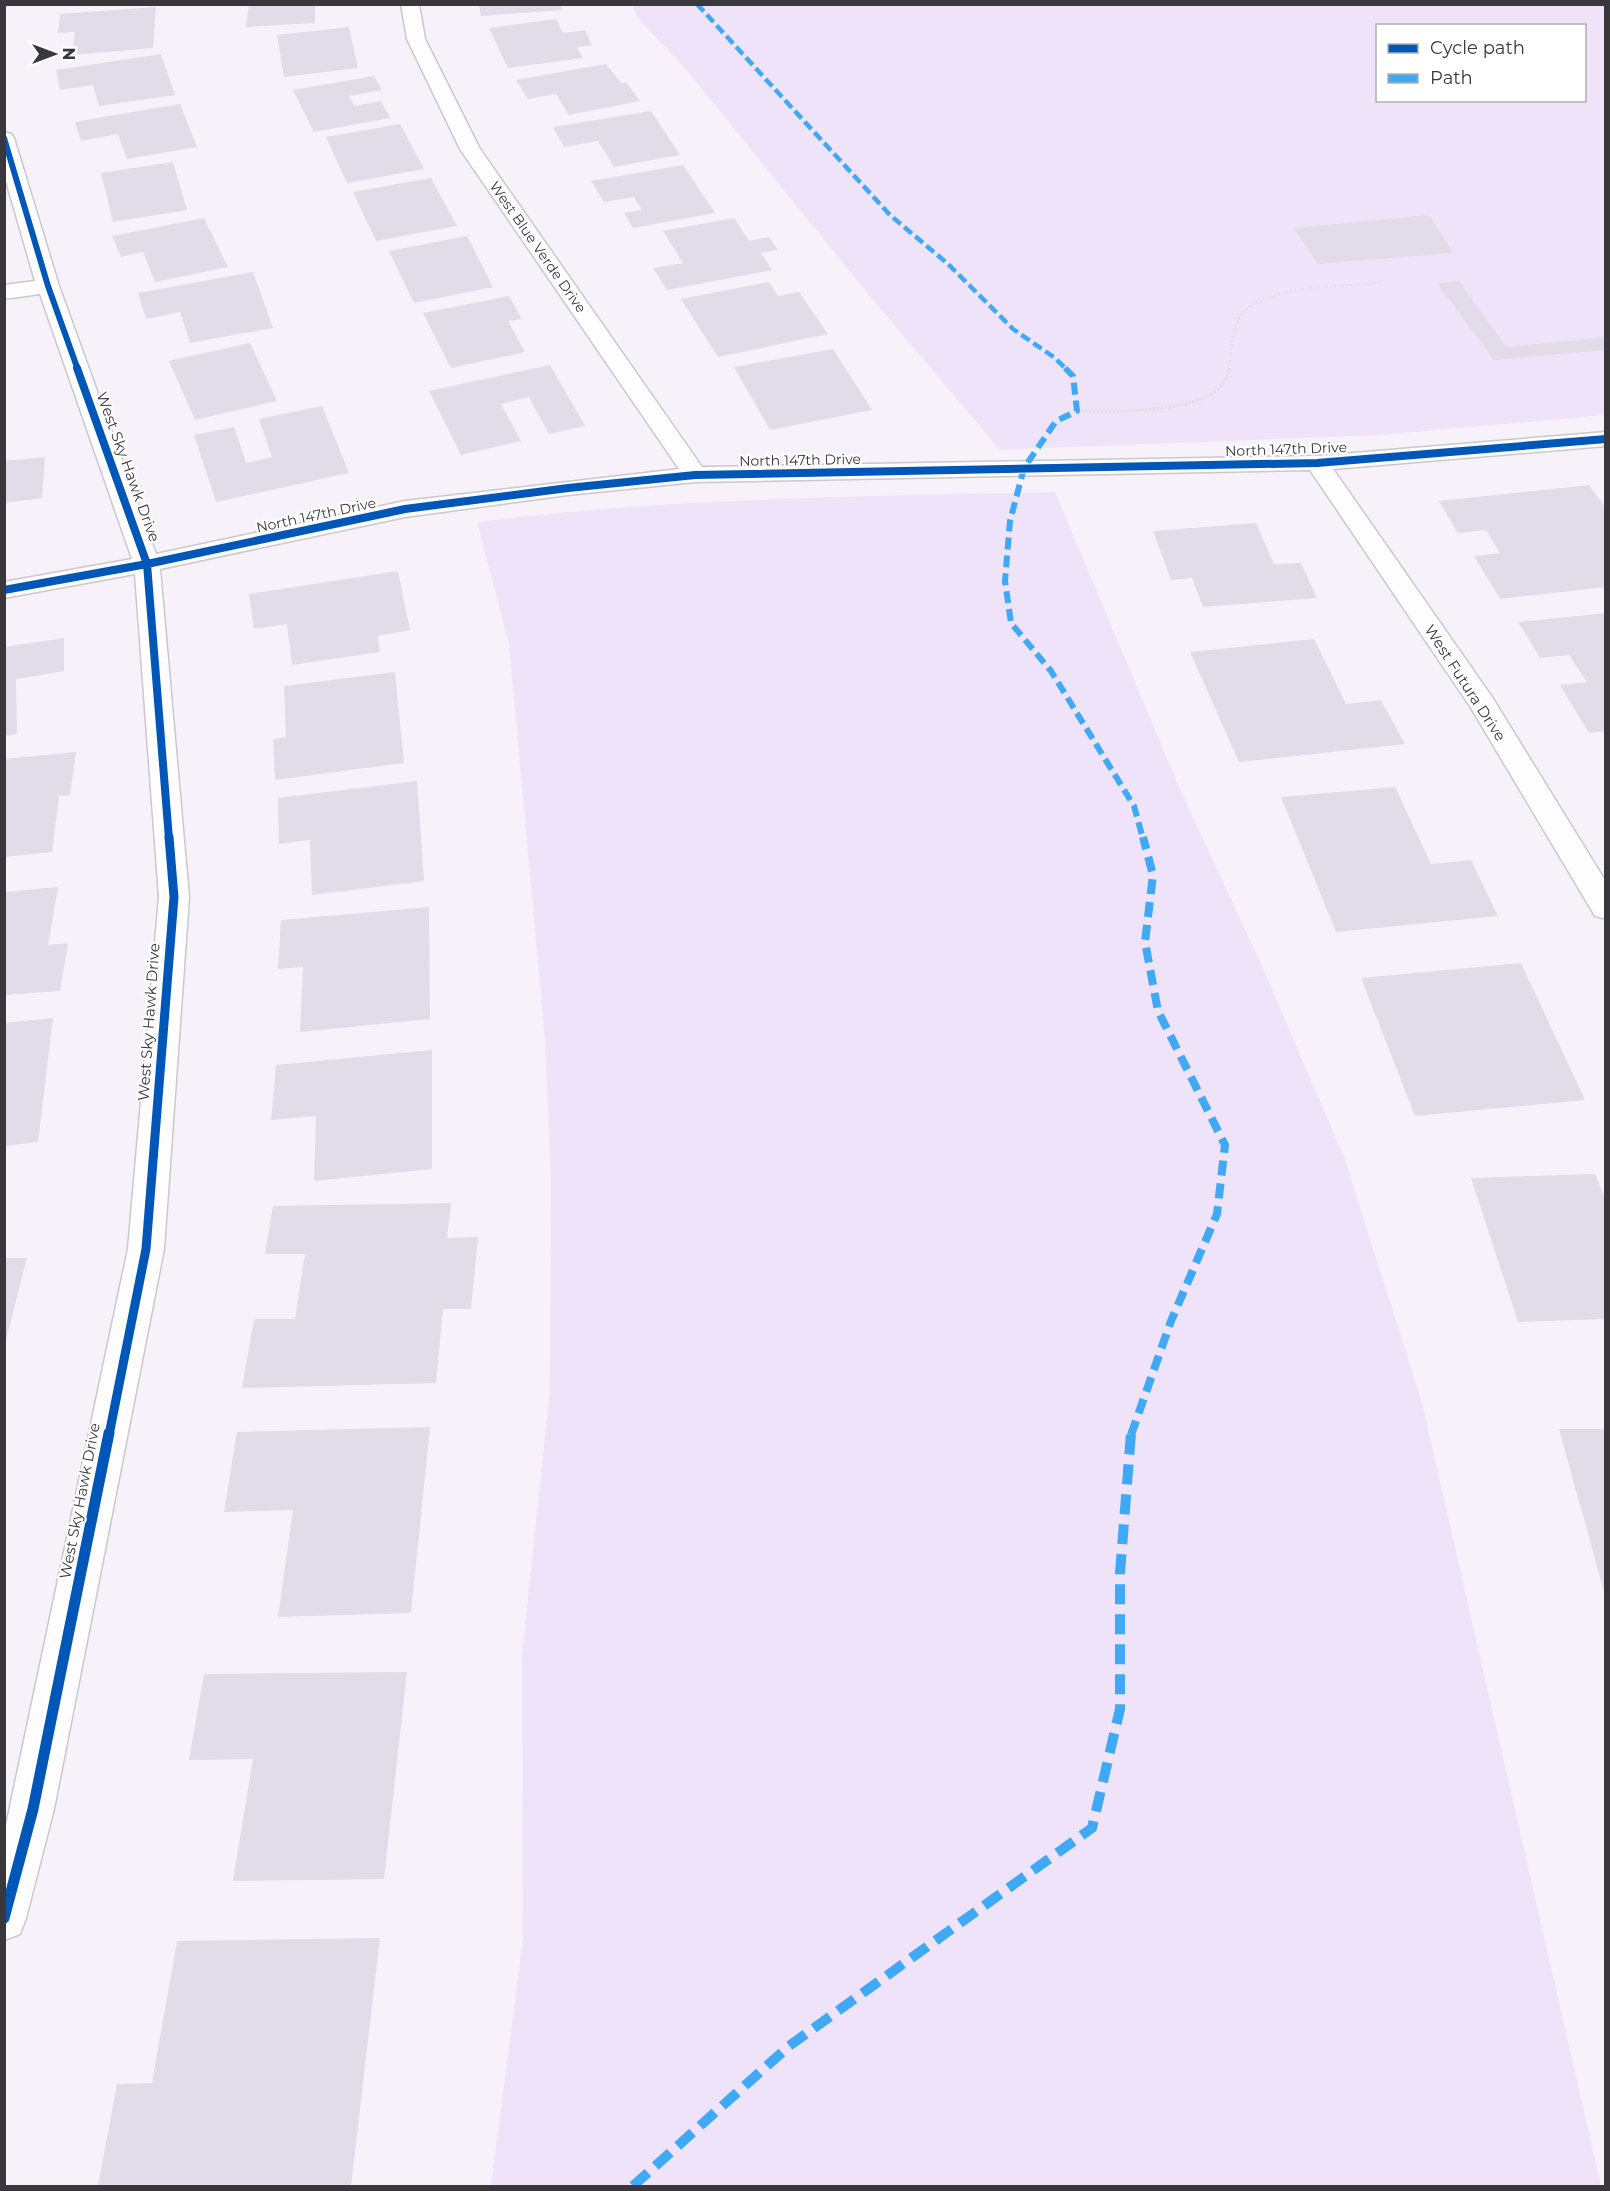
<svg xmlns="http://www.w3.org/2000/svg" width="1610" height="2191" font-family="Montserrat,sans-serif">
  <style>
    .green { fill: #efe3f9; fill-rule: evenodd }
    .building { fill: #e2dbe8 }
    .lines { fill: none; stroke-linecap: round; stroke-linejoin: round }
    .minor-casing { stroke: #cbc7cd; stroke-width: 3 }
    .path-far1 { stroke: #dedde0; stroke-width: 2; stroke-dasharray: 2 2; stroke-linecap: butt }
    .path { stroke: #dedde0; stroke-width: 3; stroke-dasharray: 2 2; stroke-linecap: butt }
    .minor { fill: #fefdfe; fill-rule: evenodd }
    .quiet-far3 { stroke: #3fa9f5; stroke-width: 4.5; stroke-dasharray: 10 4.5; stroke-linecap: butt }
    .quiet-far2 { stroke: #3fa9f5; stroke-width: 6; stroke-dasharray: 12 6; stroke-linecap: butt }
    .quiet-far1 { stroke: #3fa9f5; stroke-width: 8; stroke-dasharray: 15 8; stroke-linecap: butt }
    .quiet { stroke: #3fa9f5; stroke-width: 10; stroke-dasharray: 20 10; stroke-linecap: butt }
    .cycleway-far3-casing { stroke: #fff; stroke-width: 8 }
    .cycleway-far2-casing { stroke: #fff; stroke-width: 10 }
    .cycleway-far1-casing { stroke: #fff; stroke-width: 13 }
    .cycleway-casing { stroke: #fff; stroke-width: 15 }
    .cycleway-far3 { stroke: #0057b8; stroke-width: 6 }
    .cycleway-far2 { stroke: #0057b8; stroke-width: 8 }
    .cycleway-far1 { stroke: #0057b8; stroke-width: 9 }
    .cycleway { stroke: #0057b8; stroke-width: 11 }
    .labels { text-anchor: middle; stroke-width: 4.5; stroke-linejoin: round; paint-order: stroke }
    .far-street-label { font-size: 14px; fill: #3a373c; stroke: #fff }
    .street-label { font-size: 15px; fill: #3a373c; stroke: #fff }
  </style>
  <rect width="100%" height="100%" fill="#f7f2fa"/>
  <!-- green -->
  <path class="green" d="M632 5H1605V415L1379 435 1000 450 868 294 689 73 638 18ZM1378 26H1584V100H1378Z
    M1055 492 1179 787 1261 964 1344 1157 1422 1403 1601 2186H491L523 1939 522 1655 550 1389 551 1181 545 1040 509 644 477 522C669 498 862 496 1055 492Z"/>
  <!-- building -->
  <path class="building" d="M249 4H315V23L246 27Z
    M479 4H561L562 10 481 16Z
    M156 7 153 48 72 55 75 32 58 33 60 14Z
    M556 19 563 33 585 30 592 45 577 47 583 58 508 68 489 28Z
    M349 27 358 68 284 77 277 35Z
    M161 54 175 95 99 106 93 85 60 90 56 70Z
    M606 64 621 83 626 82 640 101 569 115 556 94 528 99 516 80Z
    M374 76 382 90 349 96 354 106 381 101 390 118 314 132 293 90Z
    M180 104 197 147 127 159 118 134 81 141 75 122Z
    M651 111 680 155 614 167 598 141 564 147 553 127Z
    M400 124 424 169 347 183 326 137Z
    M173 162 187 210 113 222 101 173Z
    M683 165 715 213 633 228 624 213 642 210 634 197 604 202 591 181Z
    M431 178 457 226 376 241 353 192Z
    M1429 215 1453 253 1318 264 1294 228Z
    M204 218 228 267 155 282 143 252 121 257 112 236Z
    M734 218 749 241 769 237 778 250 761 253 772 270 667 290 653 268 683 263 663 231Z
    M467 236 493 287 414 303 389 251Z
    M253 272 273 328 190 343 180 312 146 319 138 293Z
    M1459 281 1506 347 1606 337V350L1494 360 1437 283Z
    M769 282 778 296 799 292 828 334 718 357 681 299Z
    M509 296 522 319 508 321 525 352 451 368 423 313Z
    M250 343 277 401 195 420 169 361Z
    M833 349 872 410 770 430 734 367Z
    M550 365 585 426 549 434 529 397 501 404 521 441 461 455 429 391Z
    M322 406 349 473 216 502 194 435 234 427 246 463 272 457 259 419Z
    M45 457 42 498 4 503V461Z
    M1589 485 1606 508V587L1500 599 1474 556 1500 553 1486 530 1458 533 1439 501Z
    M1256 523 1274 564 1301 563 1317 598 1203 607 1192 578 1171 580 1153 531Z
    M398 571 410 630 378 636 380 652 292 665 287 624 254 629 249 594Z
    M1606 613V731L1589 733 1560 685 1587 682 1569 655 1540 658 1518 622Z
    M64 638V671L16 679 17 734 4 736V647Z
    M1314 639 1346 704 1381 700 1405 744 1239 762 1190 652Z
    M395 672 404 763 275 780 273 739 286 737 284 686Z
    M76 752 70 795 59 796 52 852 4 857V759Z
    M417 781 424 881 312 895 310 840 279 844 278 798Z
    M1395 787 1431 864 1471 860 1498 916 1336 932 1281 797Z
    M58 887 48 945 68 943 60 991 4 995V892Z
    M429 907 430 1019 300 1032 303 967 278 969 281 920Z
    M1521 963 1585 1100 1415 1116 1361 978Z
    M53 1018 38 1142 4 1146V1023Z
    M432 1050V1169L314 1181 316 1116 271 1120 276 1065Z
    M1595 1174 1606 1201V1319L1518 1322 1471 1178Z
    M451 1203 447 1238 478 1237 471 1309H443L436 1383 242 1388 254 1319H295L305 1254H265L273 1206Z
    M4 1258H27L5 1344H4Z
    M430 1427 411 1613 278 1617 293 1510 224 1512 237 1432Z
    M1559 1429H1606V1595H1605Z
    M407 1672 384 1879 233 1881 253 1759 189 1760 204 1674Z
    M380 1938 351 2186H98L117 2084 152 2083 177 1941Z"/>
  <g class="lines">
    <!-- minor casing -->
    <g class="minor-casing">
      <path id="minor" d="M401 4H419L425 39 480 149 702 467 1317 456 1606 432V446L1333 469 1492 697 1606 882V919L1595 916 1471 708 1310 470 695 482 568 495 405 517 160 569 189 897 164 1249 54 1809 26 1918 20 1934 4 1940V1835L128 1249 159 897 135 574 4 598V582L132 559 40 294 4 299V285L35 281 4 174V132L11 134 14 138 59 286 156 554 405 501 679 469 460 149 407 39Z"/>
    </g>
    <!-- path-far1 -->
    <path class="path-far1" d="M1229 370C1231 352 1231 332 1241 316 1261 285 1347 286 1381 283"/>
    <!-- path -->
    <path class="path" d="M1077 411C1112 411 1225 417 1229 368"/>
    <!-- minor -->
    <use href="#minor" class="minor"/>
    <!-- quiet-far3 -->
    <path class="quiet-far3" d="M697 4 890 215 948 264 1013 329 1055 358 1067 370"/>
    <!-- quiet-far2 -->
    <path class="quiet-far2" d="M1065 368 1073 376 1077 411 1056 421 1024 468 1010 521 1005 581 1011 623 1051 671 1134 806 1143 839"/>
    <!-- quiet-far1 -->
    <path class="quiet-far1" d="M1131 1435 1171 1321 1217 1214 1225 1145 1158 1011 1145 942 1153 875 1143 837"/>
    <!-- quiet -->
    <path class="quiet" d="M633 2186 789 2046 1092 1828 1120 1709V1573L1131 1433"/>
    <!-- cycleway-far3 casing -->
    <g class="cycleway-far3-casing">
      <path id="cycleway-far3" d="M4 138 48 286 78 370"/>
    </g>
    <!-- cycleway-far2 casing -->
    <g class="cycleway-far2-casing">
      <path id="cycleway-far2" d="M77 368 147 564 169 839
        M4 590 147 564 405 509 568 488 695 475 1317 463 1606 439"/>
    </g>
    <!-- cycleway-far1 casing -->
    <g class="cycleway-far1-casing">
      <path id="cycleway-far1" d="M109 1435 146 1249 174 897 169 837"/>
    </g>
    <!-- cycleway casing -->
    <g class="cycleway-casing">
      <path id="cycleway" d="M4 1918 33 1809 109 1433"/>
    </g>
    <!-- cycleway-far3 -->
    <use href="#cycleway-far3" class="cycleway-far3"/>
    <!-- cycleway-far2 -->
    <use href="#cycleway-far2" class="cycleway-far2"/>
    <!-- cycleway-far1 -->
    <use href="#cycleway-far1" class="cycleway-far1"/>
    <!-- cycleway -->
    <use href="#cycleway" class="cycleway"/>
  </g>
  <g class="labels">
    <!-- far-street labels -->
    <g class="far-street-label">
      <text transform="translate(538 247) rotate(55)" y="5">West Blue Verde Drive</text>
      <text transform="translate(1286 449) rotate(-2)" y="5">North 147th Drive</text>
      <text transform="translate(800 460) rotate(-1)" y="5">North 147th Drive</text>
      <text transform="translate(316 515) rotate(-12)" y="5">North 147th Drive</text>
    </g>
    <!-- street labels -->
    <g class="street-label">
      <text transform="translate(128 467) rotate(70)" y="5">West Sky Hawk Drive</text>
      <text transform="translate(1465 683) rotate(57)" y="5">West Futura Drive</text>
      <text transform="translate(149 1022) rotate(-86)" y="5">West Sky Hawk Drive</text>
      <text transform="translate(80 1501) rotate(-79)" y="5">West Sky Hawk Drive</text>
    </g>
  </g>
  <!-- border -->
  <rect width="1610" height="2191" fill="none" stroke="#3a373c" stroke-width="12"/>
  <!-- legend -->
  <rect x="1376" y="24" width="210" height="78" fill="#ffffff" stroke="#b0afb1" stroke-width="1.5"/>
  <rect x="1388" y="44" width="30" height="9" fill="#0057b8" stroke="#b0afb1" stroke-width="1.5"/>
  <text x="1430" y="54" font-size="18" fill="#3a373c">Cycle path</text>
  <rect x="1388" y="74" width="30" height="9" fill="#3fa9f5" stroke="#b0afb1" stroke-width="1.5"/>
  <text x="1430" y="84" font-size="18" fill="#3a373c">Path</text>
  <!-- north arrow -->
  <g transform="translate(54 54) rotate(90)" stroke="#ffffff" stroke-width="4.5" paint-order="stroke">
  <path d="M0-4.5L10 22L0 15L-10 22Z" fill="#3a373c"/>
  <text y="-9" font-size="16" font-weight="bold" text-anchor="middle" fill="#3a373c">N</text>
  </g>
</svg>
